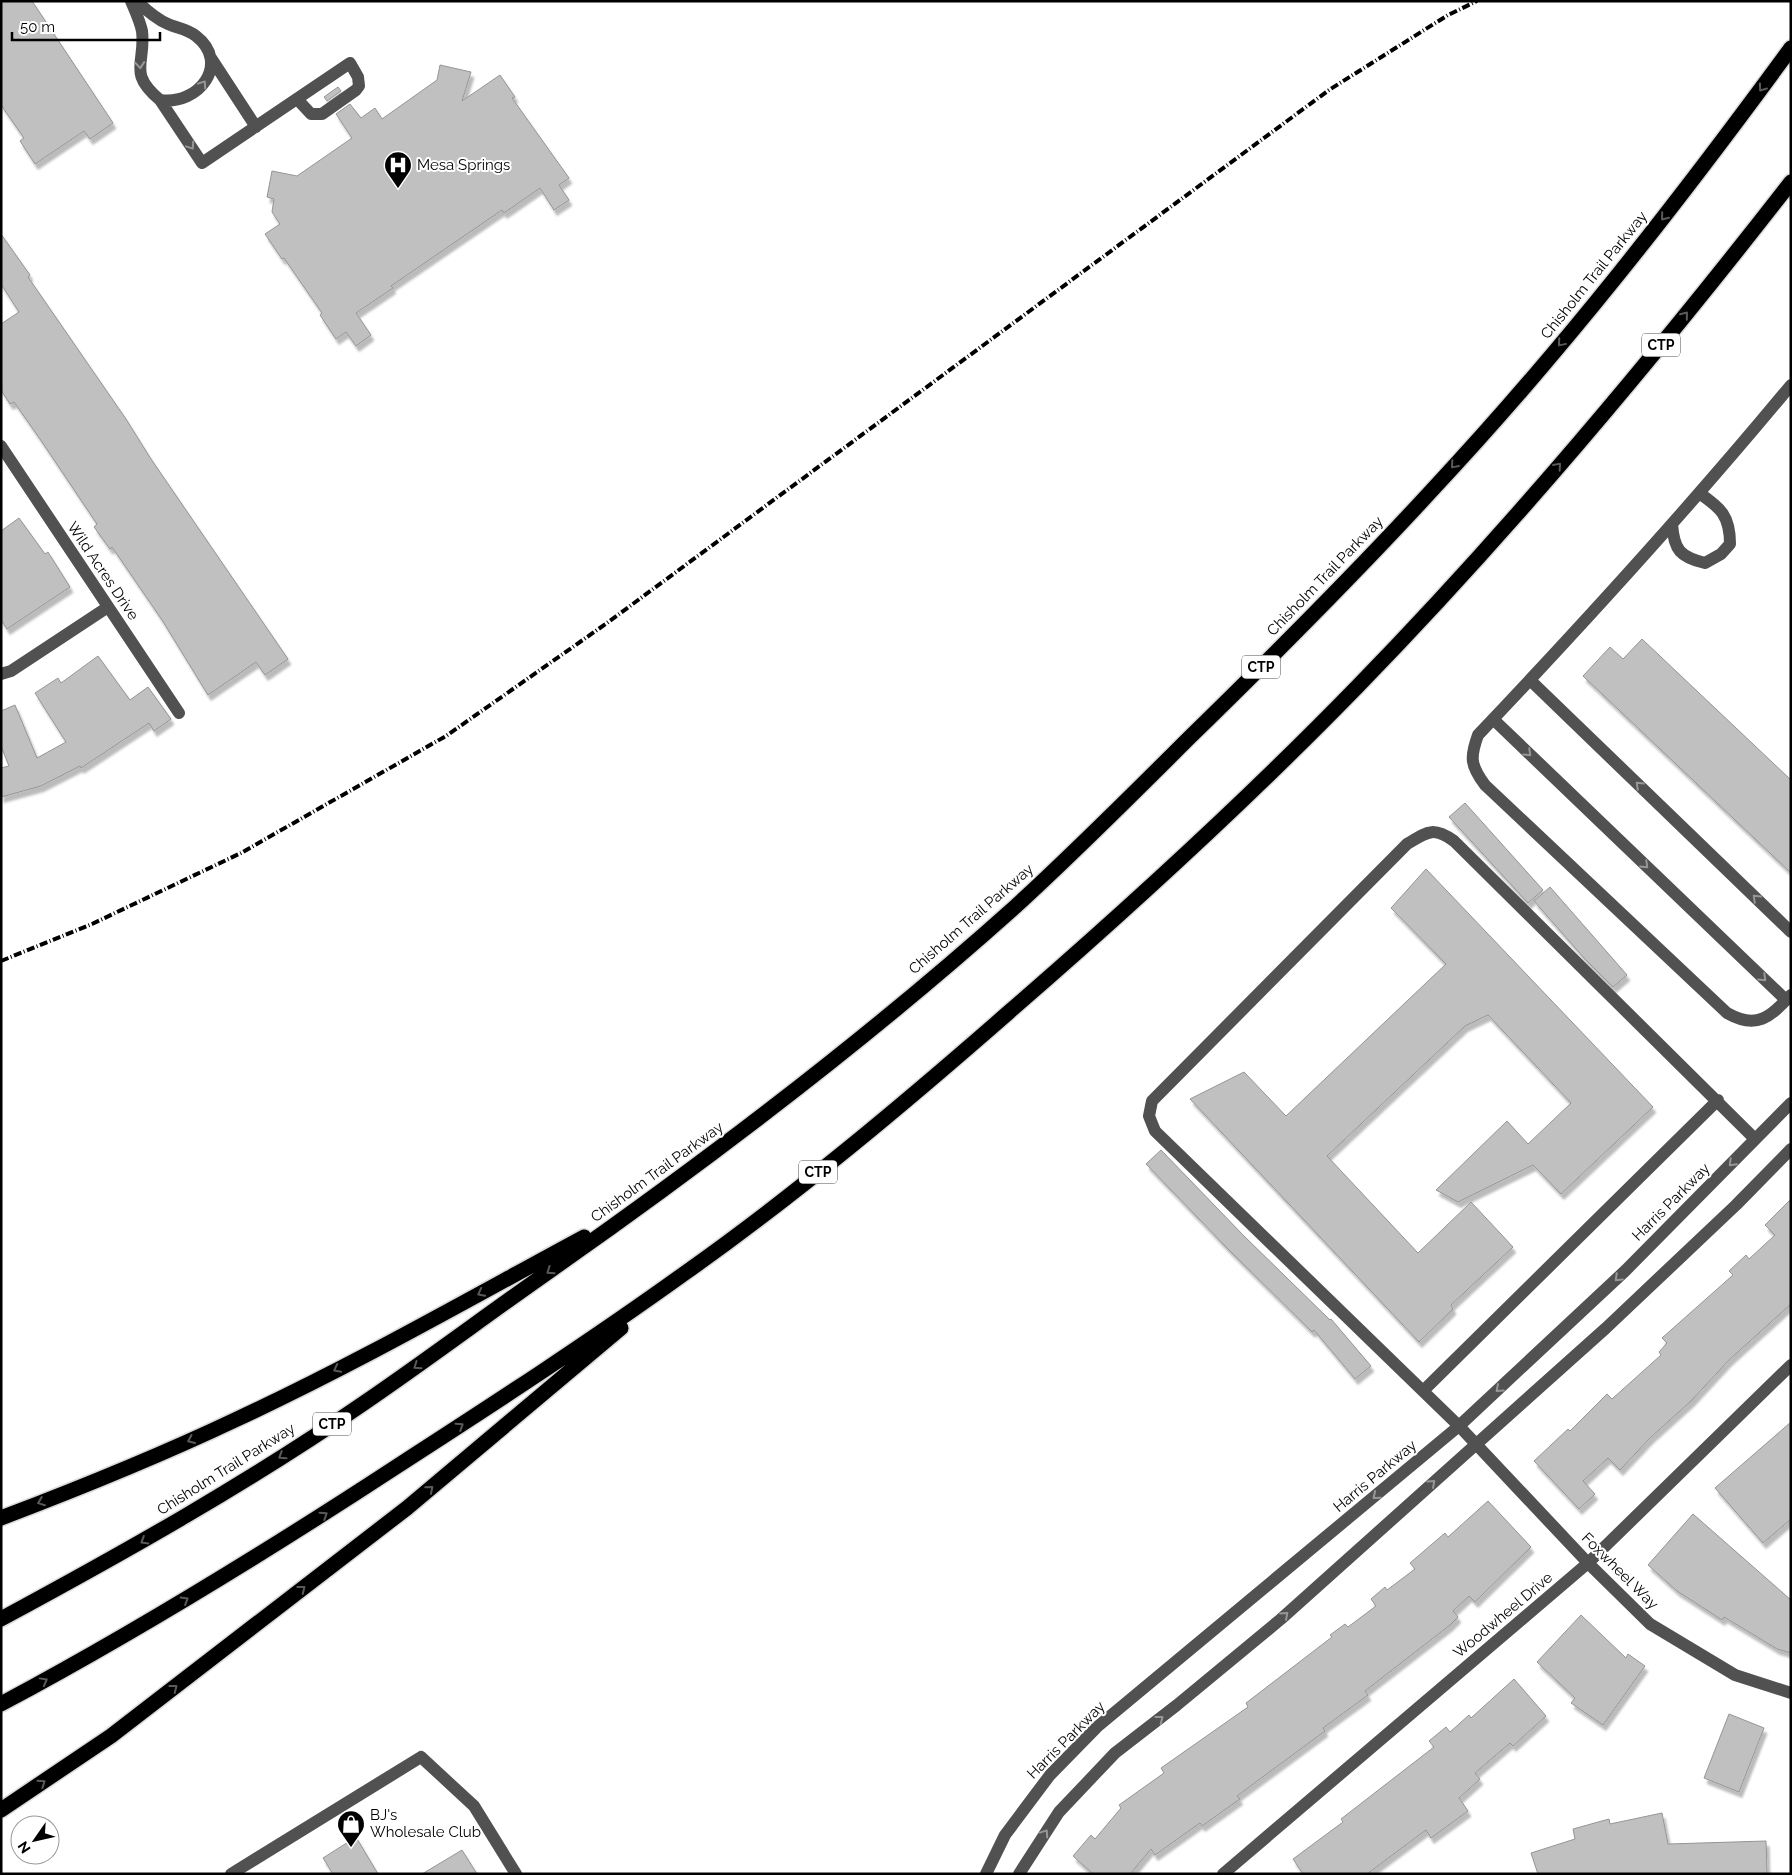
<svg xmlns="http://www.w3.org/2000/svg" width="1792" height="1875" font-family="Raleway,sans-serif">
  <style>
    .building { fill: #c0c0c0; stroke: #959595; filter: url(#shadow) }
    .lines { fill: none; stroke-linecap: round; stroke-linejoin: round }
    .highway-casing { stroke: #dbdbdb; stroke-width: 18 }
    .minor { stroke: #515151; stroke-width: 12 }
    .highway { stroke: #000; stroke-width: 15 }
    .rail { stroke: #000; stroke-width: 4; stroke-dasharray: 8 2.5 1 2.5; stroke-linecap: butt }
    .oneway { stroke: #979797 }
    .oneway2 { stroke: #595959 }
    .labels { text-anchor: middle; stroke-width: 4; stroke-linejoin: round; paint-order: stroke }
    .shield { fill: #fff; stroke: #4c4c4c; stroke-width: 1 }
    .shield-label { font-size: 14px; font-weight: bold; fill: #000 }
    .poi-label { font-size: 15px; fill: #000; stroke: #fff; text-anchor: start }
    .street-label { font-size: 15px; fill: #000; stroke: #fff }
  </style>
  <defs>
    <filter id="shadow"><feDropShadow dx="3" dy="5.5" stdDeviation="1" flood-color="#0004"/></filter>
  </defs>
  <rect width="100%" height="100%" fill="#fff"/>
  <!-- building -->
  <path class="building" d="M1 1H32L113 123 90 139 84 131 35 164 20 141 24 138 1 105Z
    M440 65 471 72 462 101 500 75 515 97 512 98 569 178 559 185 569 200 554 210 540 188 504 213 502 210 391 286 393 288 356 313 371 335 356 346 346 332 336 339 320 315 322 313 284 258 282 259 265 234 280 224 272 212 274 199 267 197 272 171 297 176 352 138 336 114 350 104 361 118 375 108 382 119 437 80Z
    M338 87 341 91 327 101 324 97Z
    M1 234 30 275 28 277 126 419 151 459 288 659 265 675 256 662 208 695 162 620 112 547 110 549 94 527 97 524 40 439 14 402 10 404 1 390V324L19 312 1 284Z
    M19 518 45 554 48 552 70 587 7 629 1 620V531Z
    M1642 639 1791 780V873L1583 676 1610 647 1623 659Z
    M98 656 130 700 148 687 171 719 154 731 149 723 81 768 80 766 41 786 1 797V768L9 766 1 746V711L15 705 37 758 66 742 35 693 58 678 61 683Z
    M1465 803 1543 890 1528 903 1449 817Z
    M1426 869 1653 1107 1561 1194 1533 1165 1458 1202 1436 1190 1507 1121 1528 1144 1571 1103 1488 1015 1465 1026 1327 1156 1418 1253 1471 1202 1513 1247 1451 1305 1453 1309 1419 1342 1190 1099 1244 1072 1286 1116 1446 964 1391 908Z
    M1550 887 1627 975 1613 987 1585 959 1534 901Z
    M1161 1150 1244 1236 1330 1320 1331 1319 1371 1366 1355 1379 1314 1330 1312 1332 1227 1248 1146 1164Z
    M1791 1199V1304L1729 1360 1691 1401 1650 1438 1620 1470 1608 1458 1583 1481 1595 1494 1579 1509 1534 1461 1568 1429 1570 1431 1607 1394 1612 1399 1661 1355 1659 1352 1667 1343 1662 1338 1733 1275 1729 1271 1746 1255 1749 1259 1775 1235 1765 1225Z
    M1791 1422V1519L1763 1543 1715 1488Z
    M1488 1501 1531 1547 1475 1602 1469 1596 1453 1611 1458 1617 1450 1625 1365 1691 1368 1695 1323 1728 1325 1731 1237 1796 1240 1799 1202 1826 1200 1823 1155 1855 1151 1849 1130 1874H1093L1073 1856 1091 1835 1095 1839 1121 1808 1119 1805 1164 1773 1161 1768 1248 1707 1246 1703 1332 1637 1330 1635 1345 1624 1348 1627 1376 1606 1371 1599 1385 1587 1387 1590 1415 1569 1410 1563 1445 1533 1448 1537Z
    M1693 1514 1791 1600V1653L1777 1649 1724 1617 1722 1620 1677 1591 1648 1565Z
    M1581 1615 1626 1658 1628 1654 1645 1666 1603 1725 1571 1703 1575 1698 1537 1662Z
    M1514 1679 1546 1716 1513 1746 1510 1743 1475 1773 1480 1779 1459 1798 1468 1811 1431 1838 1426 1830 1367 1874H1303L1293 1859 1343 1822 1341 1819 1434 1747 1429 1741 1446 1727 1450 1732 1469 1715 1471 1718Z
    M1729 1714 1764 1728 1739 1792 1704 1778Z
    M1662 1813 1668 1844 1766 1841 1767 1874H1538L1531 1853 1575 1839 1573 1829 1609 1819 1610 1824Z
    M356 1837 378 1874H333L323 1858Z
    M462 1850 477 1874H422Z"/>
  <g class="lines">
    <!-- highway casing -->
    <g class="highway-casing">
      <path id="highway" d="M1 1518C80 1488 159 1456 235 1420 354 1365 469 1299 584 1237
        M1 1619C125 1552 248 1483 364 1403 427 1360 488 1314 551 1270 712 1157 869 1038 1016 906 1075 852 1132 795 1189 738 1272 657 1355 574 1434 488 1563 350 1679 201 1791 48
        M1 1704C138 1631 269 1550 399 1465 495 1403 592 1340 685 1273 798 1193 905 1103 1009 1012 1129 908 1246 801 1357 687 1512 528 1655 357 1791 182
        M1 1810 111 1736 407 1508 621 1328"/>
    </g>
    <!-- minor -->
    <path class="minor" d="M131 1C135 11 140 21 142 31 146 64 127 72 160 100 199 106 231 63 196 36 188 29 177 28 168 24 156 19 146 10 137 1
      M211 58 256 127
      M160 100 202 163 350 63 358 77 359 86 356 90 322 114H311L297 99
      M1791 385C1691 506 1586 621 1478 735 1470 757 1470 765 1485 785L1727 1013C1757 1030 1770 1017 1791 995
      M1 446 179 713
      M1672 524C1674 550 1680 557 1705 563L1721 554 1730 544C1730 516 1721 508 1699 493
      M1 674 11 671 108 607
      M1530 680 1791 932
      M1493 719 1786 1000
      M1755 1139 1454 841C1433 826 1427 832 1407 844L1152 1101 1149 1116 1155 1131 1459 1426 1588 1563 1650 1624 1735 1675 1791 1693
      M1423 1391 1718 1100
      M231 1874 421 1757 474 1806 516 1874
      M986 1874 1005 1835 1050 1775 1097 1727 1459 1426 1626 1270 1791 1103
      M1019 1874 1059 1812 1115 1753 1177 1705 1281 1619 1606 1328 1736 1205 1791 1149
      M1223 1874 1588 1563 1791 1365"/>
    <!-- highway -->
    <use href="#highway" class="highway"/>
    <!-- rail -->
    <path class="rail" d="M1 961 92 924 241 853 446 736 607 623 1329 90 1448 15 1477 1"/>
  </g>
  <!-- one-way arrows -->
  <defs><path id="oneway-chevron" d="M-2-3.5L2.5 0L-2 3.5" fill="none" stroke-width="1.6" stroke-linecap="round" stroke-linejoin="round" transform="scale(1.25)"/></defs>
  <g class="oneway">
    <use href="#oneway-chevron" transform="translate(140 65) rotate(85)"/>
    <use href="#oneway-chevron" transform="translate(203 84) rotate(-56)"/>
    <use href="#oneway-chevron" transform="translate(191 146) rotate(56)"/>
    <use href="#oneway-chevron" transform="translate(1528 753) rotate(44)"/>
    <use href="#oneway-chevron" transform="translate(1639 785) rotate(-136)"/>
    <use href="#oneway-chevron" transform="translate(1645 865) rotate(44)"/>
    <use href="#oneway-chevron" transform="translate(1756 898) rotate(-136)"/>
    <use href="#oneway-chevron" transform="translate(1763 978) rotate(44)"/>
    <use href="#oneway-chevron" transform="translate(1732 1163) rotate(135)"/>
    <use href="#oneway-chevron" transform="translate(1618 1278) rotate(136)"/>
    <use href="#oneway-chevron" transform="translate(1499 1389) rotate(138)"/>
    <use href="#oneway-chevron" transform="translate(1432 1483) rotate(-42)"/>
    <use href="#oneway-chevron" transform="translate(1376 1496) rotate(140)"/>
    <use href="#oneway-chevron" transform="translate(1285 1615) rotate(-42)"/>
    <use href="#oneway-chevron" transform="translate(1160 1719) rotate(-37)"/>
    <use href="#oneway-chevron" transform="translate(1045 1833) rotate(-56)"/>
  </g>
  <g class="oneway2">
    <use href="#oneway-chevron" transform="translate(1762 88) rotate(126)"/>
    <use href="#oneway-chevron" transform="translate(1664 217) rotate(129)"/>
    <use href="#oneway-chevron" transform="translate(1685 315) rotate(-51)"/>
    <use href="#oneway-chevron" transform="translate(1561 343) rotate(130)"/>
    <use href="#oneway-chevron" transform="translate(1454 465) rotate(131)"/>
    <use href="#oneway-chevron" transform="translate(1558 466) rotate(-49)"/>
    <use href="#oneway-chevron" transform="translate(550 1271) rotate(145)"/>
    <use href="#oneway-chevron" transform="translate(481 1293) rotate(152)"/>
    <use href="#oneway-chevron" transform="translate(417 1366) rotate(145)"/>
    <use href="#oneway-chevron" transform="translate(337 1369) rotate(153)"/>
    <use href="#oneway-chevron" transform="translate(460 1426) rotate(-33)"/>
    <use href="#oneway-chevron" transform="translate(191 1440) rotate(156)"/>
    <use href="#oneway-chevron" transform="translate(282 1456) rotate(147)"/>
    <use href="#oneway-chevron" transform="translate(430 1489) rotate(-40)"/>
    <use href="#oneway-chevron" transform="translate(41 1502) rotate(159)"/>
    <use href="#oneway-chevron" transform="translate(324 1515) rotate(-33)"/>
    <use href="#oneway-chevron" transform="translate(144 1541) rotate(149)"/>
    <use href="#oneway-chevron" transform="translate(302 1589) rotate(-38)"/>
    <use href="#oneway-chevron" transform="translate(185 1600) rotate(-31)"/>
    <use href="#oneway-chevron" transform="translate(44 1681) rotate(-29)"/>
    <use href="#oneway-chevron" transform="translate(174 1688) rotate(-38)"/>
    <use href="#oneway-chevron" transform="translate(42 1783) rotate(-34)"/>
  </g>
  <!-- icons -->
  <defs>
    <g id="hospital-pin" transform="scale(1.4375)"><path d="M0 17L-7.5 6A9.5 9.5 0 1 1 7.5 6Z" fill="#000" stroke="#fff"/><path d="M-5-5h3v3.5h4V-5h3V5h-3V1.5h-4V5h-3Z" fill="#fff"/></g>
    <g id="shop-pin" transform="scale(1.4375)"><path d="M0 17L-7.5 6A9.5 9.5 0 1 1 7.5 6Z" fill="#000" stroke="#fff"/><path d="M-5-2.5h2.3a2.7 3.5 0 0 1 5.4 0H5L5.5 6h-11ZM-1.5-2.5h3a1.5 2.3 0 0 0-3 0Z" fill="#fff"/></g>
  </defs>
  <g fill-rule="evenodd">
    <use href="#hospital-pin" x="398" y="165"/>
    <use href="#shop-pin" x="351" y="1824"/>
  </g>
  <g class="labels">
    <!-- shield labels -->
    <g class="shield">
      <rect x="1642" y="333.5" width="38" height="23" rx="4"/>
      <rect x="1242" y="655.5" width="38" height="23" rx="4"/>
      <rect x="799" y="1160.5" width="38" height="23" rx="4"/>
      <rect x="313" y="1412.5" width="38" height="23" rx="4"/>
    </g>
    <g class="shield-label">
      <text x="1661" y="350">CTP</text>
      <text x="1261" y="672">CTP</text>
      <text x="818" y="1177">CTP</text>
      <text x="332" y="1429">CTP</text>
    </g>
    <!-- poi labels -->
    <g class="poi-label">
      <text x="417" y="170">Mesa Springs</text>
      <text x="370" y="1820">BJ's<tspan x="370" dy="17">Wholesale Club</tspan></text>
    </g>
    <!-- street labels -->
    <g class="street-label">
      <text transform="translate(1594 275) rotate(-51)" y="5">Chisholm Trail Parkway</text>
      <text transform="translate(103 571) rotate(56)" y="5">Wild Acres Drive</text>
      <text transform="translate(1325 576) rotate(-46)" y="5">Chisholm Trail Parkway</text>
      <text transform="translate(971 919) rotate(-41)" y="5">Chisholm Trail Parkway</text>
      <text transform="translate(657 1172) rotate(-36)" y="5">Chisholm Trail Parkway</text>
      <text transform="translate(1671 1202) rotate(-45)" y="5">Harris Parkway</text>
      <text transform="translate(226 1469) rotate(-32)" y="5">Chisholm Trail Parkway</text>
      <text transform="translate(1375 1476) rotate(-40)" y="5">Harris Parkway</text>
      <text transform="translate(1620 1571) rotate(45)" y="5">Foxwheel Way</text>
      <text transform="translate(1503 1615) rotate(-40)" y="5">Woodwheel Drive</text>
      <text transform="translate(1066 1740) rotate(-45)" y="5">Harris Parkway</text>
    </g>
  </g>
  <!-- border -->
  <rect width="1792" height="1875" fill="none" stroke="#000000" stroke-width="5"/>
  <!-- north arrow -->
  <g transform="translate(35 1840) rotate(236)"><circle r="24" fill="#ffffff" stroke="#999999"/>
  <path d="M0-4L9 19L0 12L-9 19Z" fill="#000000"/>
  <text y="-8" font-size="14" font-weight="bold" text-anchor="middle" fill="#000000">N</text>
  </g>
  <!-- scale -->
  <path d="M12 32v8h148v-8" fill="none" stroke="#000000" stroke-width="2.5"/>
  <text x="20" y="32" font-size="15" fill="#000000" stroke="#ffffff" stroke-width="4" paint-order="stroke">50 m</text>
</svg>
